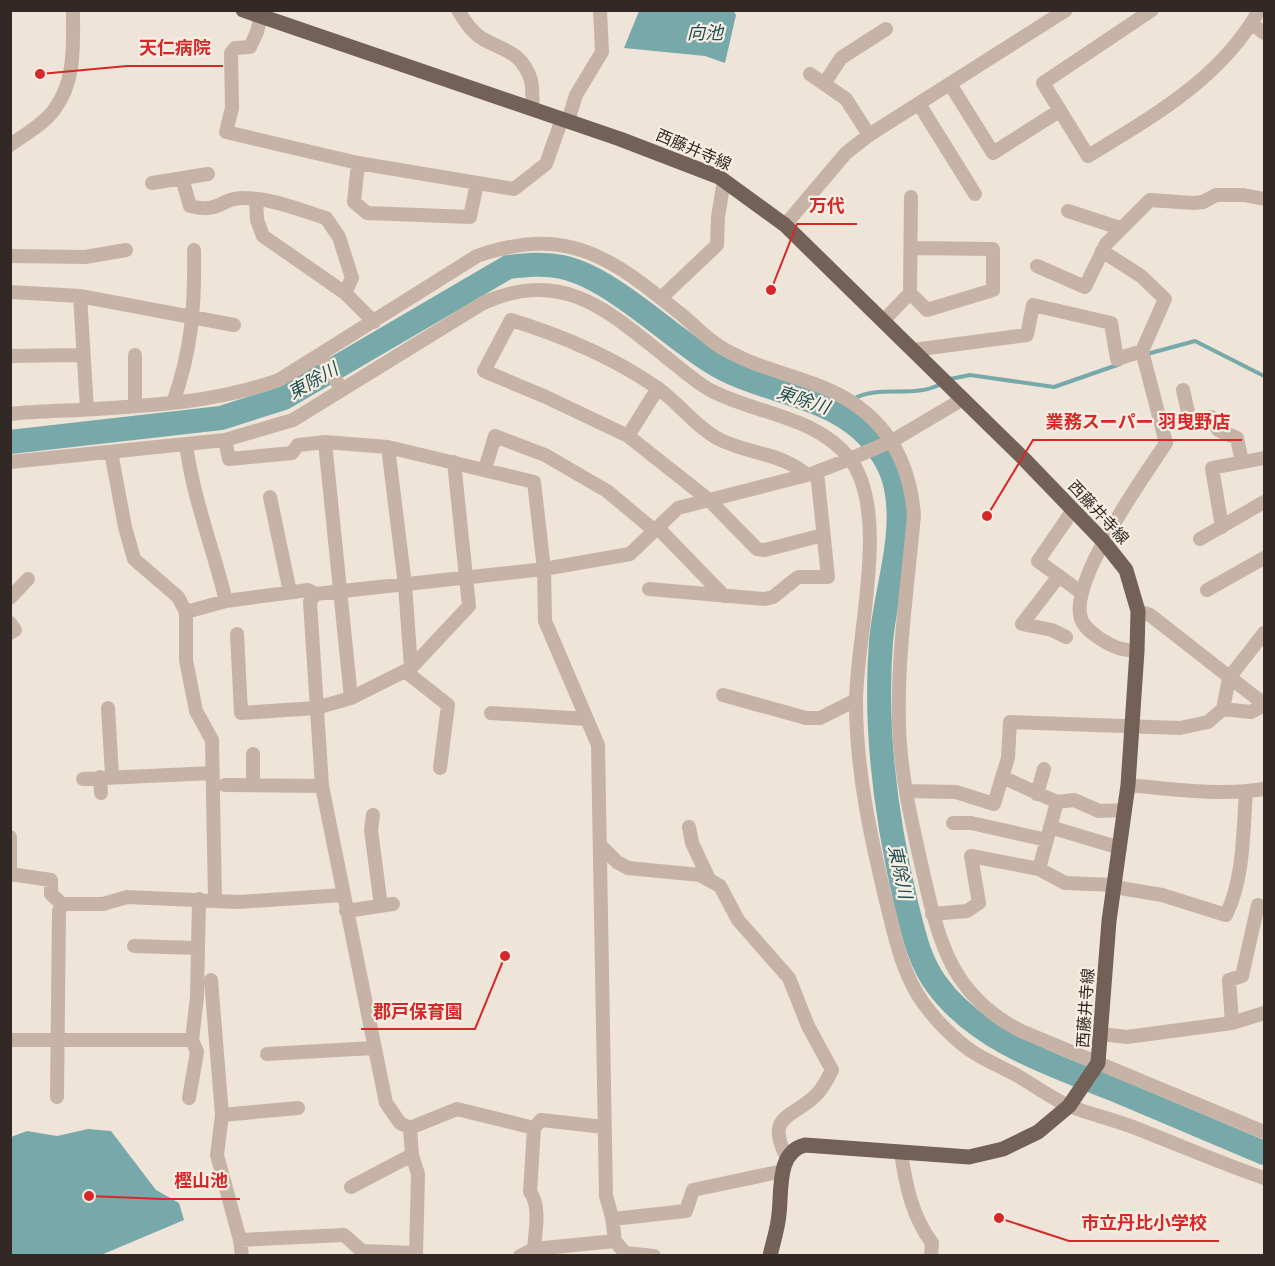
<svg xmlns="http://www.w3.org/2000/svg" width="1275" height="1266" font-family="'PT Sans','Noto Sans JP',sans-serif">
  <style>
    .water { fill: #78a9aa }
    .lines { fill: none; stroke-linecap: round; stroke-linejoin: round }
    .stream { stroke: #78a9aa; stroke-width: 4 }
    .river { stroke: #78a9aa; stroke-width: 24 }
    .minor { stroke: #c6b3a5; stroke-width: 14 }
    .major { stroke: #736057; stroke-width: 15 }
    .labels { text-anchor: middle; stroke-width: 4.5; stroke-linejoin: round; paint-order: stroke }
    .street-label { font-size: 16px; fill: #322926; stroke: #f7eee3 }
    .water-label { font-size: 18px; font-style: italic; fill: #1e4e51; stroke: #f7eee3 }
    .leader { fill: none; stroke: #d62828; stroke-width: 2 }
    .callout-dot { fill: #d62828; stroke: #f7eee3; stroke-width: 2 }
    .callout-label { font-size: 18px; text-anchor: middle; font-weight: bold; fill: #d62828; stroke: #f7eee3; stroke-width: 4.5; stroke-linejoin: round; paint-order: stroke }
  </style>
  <rect width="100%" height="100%" fill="#efe4d8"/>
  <!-- water -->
  <path class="water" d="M733 10 736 15 725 63 705 56 624 48 639 11Z
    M88 1129 111 1131 156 1190 179 1203 184 1220 101 1255H11V1137L27 1131 57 1136Z"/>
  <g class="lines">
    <!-- stream -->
    <path class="stream" d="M1147 354 1195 341 1264 376
      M950 379 970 375 1054 387 1120 364
      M853 399C880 384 913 399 941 384
      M835 410 846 403"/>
    <!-- river -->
    <path class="river" d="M10 442 221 418 284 398 508 267C526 265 544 263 562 267 610 277 667 334 710 361 758 392 820 392 862 430 878 445 892 466 896 488 906 538 885 592 881 642 874 730 886 818 906 903 913 931 919 961 937 985 979 1042 1051 1064 1115 1090 1165 1111 1215 1132 1264 1153"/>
    <!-- minor -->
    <path class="minor" d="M262 10 257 32 250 47 235 48 231 53 232 108 226 132 358 163 514 189 546 164 562 119
      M458 10C465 21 471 32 483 39 505 51 522 52 531 80 533 89 532 100 533 109
      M1152 10 1043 83 1088 156C1152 117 1222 78 1259 10
      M1252 24 1264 33
      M810 74 846 99 869 135
      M824 84 841 58 886 29
      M950 84 993 153 1059 111
      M919 104 975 194
      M568 121 576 95 602 52 600 10
      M10 145C24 135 44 124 54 110 76 81 73 45 73 10
      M358 163 354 202 367 213 470 217 477 183
      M182 178 190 206C221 214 221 197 244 198 271 198 300 210 326 218L339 237 352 278 345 293
      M152 183 208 174
      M256 199 257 220 263 236 345 293 374 322
      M1068 211 1120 228
      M785 225 846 153 869 135 1066 10
      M1102 251 1141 276 1165 299 1142 351 1166 443C1143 478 1074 574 1080 614 1081 625 1090 632 1099 638 1113 647 1120 650 1137 651
      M10 256 85 257 126 250
      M1037 266 1085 287 1106 244 1150 200 1193 203 1203 202 1216 195H1244L1264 199
      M10 292 80 296 234 325
      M910 293 927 310 993 290V249L911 248
      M80 296 87 409
      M661 298 717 245 718 217 724 180
      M883 321 910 293 911 197
      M913 350 1027 335 1033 305 1111 323 1117 359 1142 351
      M10 356 83 355
      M321 356 342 390
      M1183 390 1190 421
      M173 403C192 349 195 306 194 250
      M135 406V355
      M10 414C33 411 57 411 79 410 147 406 214 403 279 380L477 256C569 224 613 259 682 315 695 326 709 341 724 349 755 367 790 374 822 387 880 410 909 454 914 515 908 584 897 655 899 724 900 774 912 824 923 872 939 943 952 996 1021 1031L1264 1132
      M1178 424 1211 417 1218 430 1237 438 1242 462
      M628 436 658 388
      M225 440 229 459 292 453 298 445 325 442
      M186 444C193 498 213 548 226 601
      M388 447 405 585 411 668
      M111 452 125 527 134 559 178 597 186 612V660L196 711 212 740 215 900
      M10 462 225 440 293 420 483 303C562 268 606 309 666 357 680 368 694 381 710 390 755 414 817 416 850 459 891 514 856 637 856 702 856 771 871 839 887 905 895 937 901 967 918 995 931 1016 955 1041 976 1054 989 1062 1004 1068 1018 1076 1036 1086 1053 1100 1072 1107 1095 1116 1120 1121 1143 1131 1184 1147 1223 1164 1264 1178
      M485 469 495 436 545 455 607 491 655 531
      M807 475C782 452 744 454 715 437 693 424 677 401 656 387 611 356 563 336 511 320L484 371 546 397 628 436 709 500 757 549 765 550 823 535
      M270 497 290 592
      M1073 510 1038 561 1082 593
      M1222 527 1212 468 1264 458
      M658 528 724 596
      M1200 539 1264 502
      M1059 576 1022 624 1052 630 1066 637
      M649 589 765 599 773 597 798 577H828L817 472
      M1207 590 1264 558
      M315 594 310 602 322 786 386 1103 400 1123 410 1128 412 1155 418 1174 416 1256
      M10 598 28 579
      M1138 611 1150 615 1264 704
      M186 612 226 601 308 590 315 594 544 569 630 554 678 508 811 474 850 459 892 441 963 399
      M10 623 15 630 10 633
      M237 634 241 713 316 708 351 698 411 668 469 606 454 462
      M405 671 448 705 440 768
      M723 695 806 718H820L856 700
      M351 698 325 442 388 447 534 482 544 569 545 621 598 745 606 1196 612 1217 615 1241 625 1253 654 1256
      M108 708 112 775
      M1223 709 1251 712 1264 705
      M491 713 587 719
      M100 777 101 793
      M1002 777 1057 802 1074 800 1099 811 1125 810
      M83 779 213 773
      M225 785 322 786
      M253 785V754
      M1128 785C1173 789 1220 796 1264 789
      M906 791 956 792 994 804 1008 758 1010 722 1180 728 1208 722 1223 709 1229 678 1264 633
      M1037 794 1044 769
      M1057 802 1039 869 1065 883 1114 885
      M373 815 371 830 381 906
      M953 823H971L1047 840
      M689 827 692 843 709 879
      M1050 827 1120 848
      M10 837V869
      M600 845 617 862 628 868 700 875 720 886 738 920 789 978 808 1026 832 1070C828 1078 824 1087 817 1094 793 1119 764 1114 787 1158
      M10 874 51 880V894L62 904H103L127 897 239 902 343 895
      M1114 887 1162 895 1226 915C1244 879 1243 831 1246 792
      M346 911 393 904
      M932 914 967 911 979 903 971 856 1039 869
      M134 946 197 948
      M211 980 222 1115 217 1155 240 1240 344 1235 362 1251 416 1253
      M1232 1023 1229 980 1242 976 1258 905
      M1101 1034 1127 1037 1232 1023 1264 1013
      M10 1040H192
      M267 1054 374 1048
      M57 1097 59 911 62 904
      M189 1098 197 1052 192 1040 197 997 199 899
      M222 1115 298 1108
      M410 1128 457 1109 534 1128
      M901 1153C906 1186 912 1216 932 1243L931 1256
      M351 1187 412 1155
      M613 1219 686 1211 693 1190 783 1171
      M240 1240 242 1256
      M534 1249C535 1233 541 1205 530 1192L534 1128 541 1120 604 1127
      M520 1256 534 1249 615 1241"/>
    <!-- major -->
    <path class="major" d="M243 10 620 139 719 177 785 225 1024 459 1103 541 1126 570 1138 611 1137 651 1128 785 1109 921 1098 1063 1069 1106 1038 1132 1003 1149 969 1157 805 1145C776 1152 782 1192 779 1214 778 1228 773 1242 770 1256"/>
  </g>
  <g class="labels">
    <!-- street labels -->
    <g class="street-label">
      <text transform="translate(694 149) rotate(23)" y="6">西藤井寺線</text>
      <text transform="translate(1099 512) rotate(47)" y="6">西藤井寺線</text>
      <text transform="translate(1085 1008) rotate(-86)" y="6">西藤井寺線</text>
    </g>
    <!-- water labels -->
    <g class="water-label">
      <text x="705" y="39">向池</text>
      <text transform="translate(313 381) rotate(-30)" y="6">東除川</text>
      <text transform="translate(803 400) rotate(18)" y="6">東除川</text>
      <text transform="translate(900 872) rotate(78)" y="6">東除川</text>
    </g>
  </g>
  <!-- callouts -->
  <path class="leader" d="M40 74L127 66H223M771 290L797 224H857M987 516L1033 440H1242M505 956L475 1029H361M89 1196L162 1199H240M999 1218L1069 1241H1219"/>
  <g class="callout-dot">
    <circle cx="40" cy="74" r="6"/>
    <circle cx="771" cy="290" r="6"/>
    <circle cx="987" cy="516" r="6"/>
    <circle cx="505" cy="956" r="6"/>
    <circle cx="89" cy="1196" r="6"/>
    <circle cx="999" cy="1218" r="6"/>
  </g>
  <g class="callout-label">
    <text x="175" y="54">天仁病院</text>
    <text x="827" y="212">万代</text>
    <text x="1138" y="428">業務スーパー 羽曳野店</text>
    <text x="418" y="1018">郡戸保育園</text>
    <text x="201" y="1187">樫山池</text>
    <text x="1144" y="1229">市立丹比小学校</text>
  </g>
  <!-- border -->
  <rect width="1275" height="1266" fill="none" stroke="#322926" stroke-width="24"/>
</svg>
